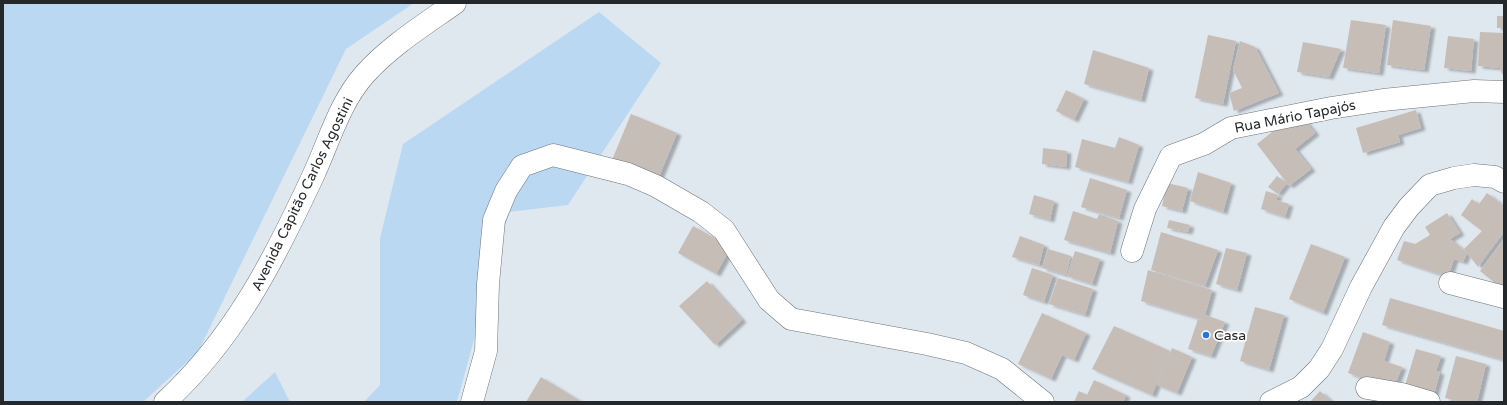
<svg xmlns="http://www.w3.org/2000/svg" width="1507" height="405" font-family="'Varela Round',sans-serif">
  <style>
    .green { fill: #bbd8f2 }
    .building { fill: #c6bdb7; filter: url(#shadow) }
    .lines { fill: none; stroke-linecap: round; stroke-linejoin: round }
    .minor-casing { stroke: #6c7379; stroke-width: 23 }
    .minor { stroke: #fff; stroke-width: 22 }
    .poi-dot { fill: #2077e1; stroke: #fff; stroke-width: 1.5 }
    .labels { text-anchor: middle; stroke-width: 3.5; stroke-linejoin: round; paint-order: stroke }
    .street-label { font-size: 14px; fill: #25282b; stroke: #fff }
    .poi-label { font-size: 14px; fill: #25282b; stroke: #fff; text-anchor: start }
  </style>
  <defs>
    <filter id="shadow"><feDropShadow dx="4.5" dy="2.5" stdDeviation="1" flood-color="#0004"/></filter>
  </defs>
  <rect width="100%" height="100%" fill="#e0e8ef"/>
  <!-- green -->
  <path class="green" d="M3 3H414L346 49 198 352 143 402H3Z
    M599 12 661 63 568 205 509 212 457 402H364L380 385V238L403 144Z
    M275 372 290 402H242Z"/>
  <!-- building -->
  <path class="building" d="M1497 16H1504V28H1497Z
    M1351 20 1386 25 1379 73 1343 68Z
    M1393 20 1431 26 1424 70 1387 65Z
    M1480 32 1504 33V74H1502L1500 68 1478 66Z
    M1208 35 1236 41 1223 104 1195 98Z
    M1448 36 1474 39 1471 71 1444 68Z
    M1240 41 1255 47 1279 93 1234 111 1229 93 1242 88 1233 70Z
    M1303 42 1341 49 1329 77 1297 72Z
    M1093 50 1149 68 1141 100 1084 84Z
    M1066 90 1084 99 1074 120 1056 111Z
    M1416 110 1421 128 1398 135 1400 142 1363 153 1356 128Z
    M631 114 677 133 658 179 612 160Z
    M1303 118 1315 133 1295 149 1311 169 1289 186 1257 144 1287 120Z
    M1119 137 1139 145 1128 182 1075 167 1082 139 1115 148Z
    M1043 148 1067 151 1066 167 1042 164Z
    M1198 172 1231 183 1223 212 1190 201Z
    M1277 176 1287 183 1278 194 1268 187Z
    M1090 178 1127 190 1119 218 1081 207Z
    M1167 183 1188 188 1182 211 1162 206Z
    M1266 191 1278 195 1276 200 1289 204 1285 217 1261 209Z
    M1487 193 1504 206V232L1478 267 1464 249 1482 231 1461 215 1472 199 1479 204Z
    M1034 195 1054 201 1050 220 1029 214Z
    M1073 211 1097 219 1099 214 1118 221 1110 253 1064 240Z
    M1447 213 1460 233 1450 239 1467 253 1463 262 1454 259 1448 277 1397 260 1404 241 1415 244 1430 235 1425 227Z
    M1169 220 1190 225 1188 232 1167 228Z
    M693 226 731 247 716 274 678 253Z
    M1161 232 1218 250 1205 286 1151 270Z
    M1020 236 1044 245 1039 265 1012 257Z
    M1504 239V282L1500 287 1480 271Z
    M1311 244 1345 257 1323 313 1289 299Z
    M1226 248 1247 253 1237 290 1216 284Z
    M1048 249 1071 256 1066 275 1042 268Z
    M1075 251 1100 259 1092 284 1067 276Z
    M1032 268 1053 275 1044 302 1023 295Z
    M1148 270 1212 290 1205 315 1225 322 1211 356 1188 349 1198 319 1204 320 1141 301Z
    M1058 278 1093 289 1085 315 1049 304Z
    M707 281 742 320 715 345 679 306Z
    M1390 298 1504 331V360L1382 325Z
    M1255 307 1284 315 1269 370 1240 361Z
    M1042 313 1086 333 1074 360 1062 355 1051 379 1018 364Z
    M1114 326 1170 351 1152 395 1092 369Z
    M1363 332 1390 342 1384 361 1402 367 1393 390 1348 373Z
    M1172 348 1192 357 1177 393 1157 385Z
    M1416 349 1441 356 1436 371 1440 372 1433 398 1404 389Z
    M1456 356 1486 364 1477 402H1464L1445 398Z
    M541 377 582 402H526Z
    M1094 380 1126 395 1123 402H1074L1079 391 1087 395Z
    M1320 391 1332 402H1310Z"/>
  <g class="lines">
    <!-- minor casing -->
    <g class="minor-casing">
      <path id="minor" d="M1132 251 1145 209 1171 156 1204 144 1231 128 1331 108 1383 100 1474 91 1504 92
        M1450 283 1504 297
        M1367 388 1402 394 1429 402
        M165 402C234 339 274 260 313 176 329 142 339 103 365 74 390 46 424 25 455 3
        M472 402 486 351 488 284 494 220 506 191 522 166 553 155 628 174 656 186 701 212 724 230 769 300 791 319 927 344 966 353 1002 369 1043 402
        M1271 402 1301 387 1319 369 1332 349 1361 287 1394 227 1409 207 1430 185 1454 178 1474 175 1495 177 1504 182"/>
    </g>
    <!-- minor -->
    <use href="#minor" class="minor"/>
  </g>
  <!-- markers -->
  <circle class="poi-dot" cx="1206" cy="335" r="4"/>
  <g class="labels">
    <!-- street labels -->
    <g class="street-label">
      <text transform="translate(1295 116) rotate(-11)" y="5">Rua Mário Tapajós</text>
      <text transform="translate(302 194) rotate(-64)" y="5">Avenida Capitão Carlos Agostini</text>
    </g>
    <!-- poi labels -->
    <g class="poi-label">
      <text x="1214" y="340">Casa</text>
    </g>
  </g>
  <!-- border -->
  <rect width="1507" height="405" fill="none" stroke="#25282b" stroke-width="8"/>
</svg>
